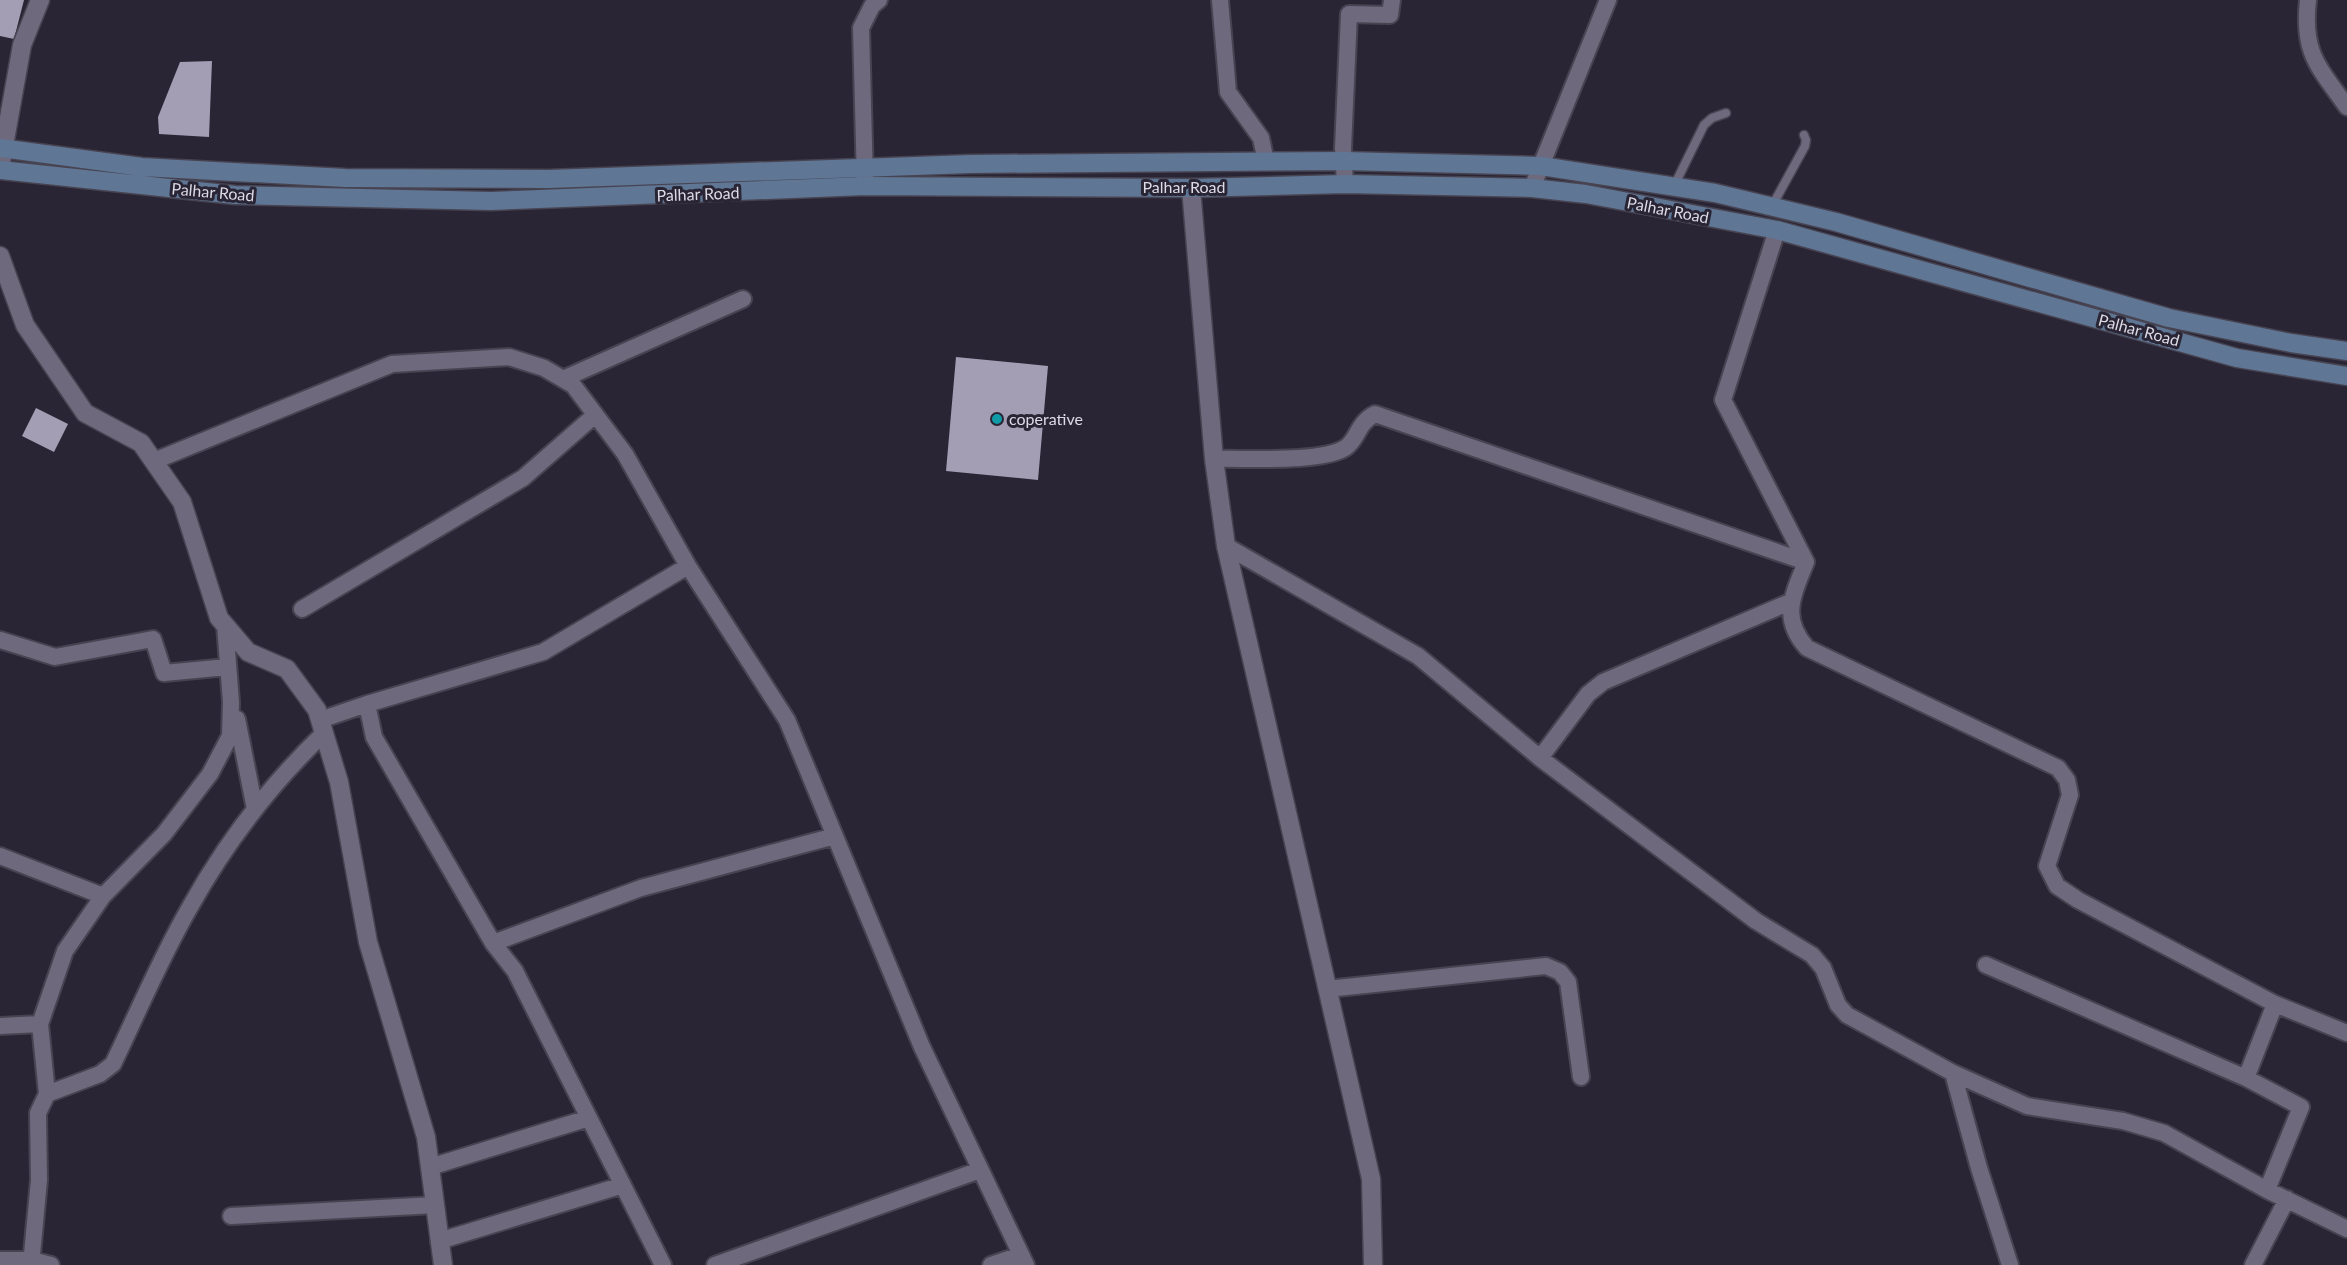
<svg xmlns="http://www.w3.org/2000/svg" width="2347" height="1265" font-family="Lato,sans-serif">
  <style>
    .building { fill: #a39eb3 }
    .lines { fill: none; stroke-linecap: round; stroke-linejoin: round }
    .service-casing { stroke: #474351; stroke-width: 11 }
    .minor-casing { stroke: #474351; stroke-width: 20 }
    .tertiary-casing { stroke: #474351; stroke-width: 21 }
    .secondary-casing { stroke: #474351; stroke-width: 21 }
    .service { stroke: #6e697d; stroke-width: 8 }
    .minor { stroke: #6e697d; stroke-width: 16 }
    .tertiary { stroke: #6e697d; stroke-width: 18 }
    .secondary { stroke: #5f7695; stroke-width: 18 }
    .culture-dot { fill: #0f9aa8; stroke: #292535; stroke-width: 2 }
    .labels { text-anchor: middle; stroke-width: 6; stroke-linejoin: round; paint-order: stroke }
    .street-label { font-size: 16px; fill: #dddbe6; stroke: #292535 }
    .poi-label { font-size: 16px; fill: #dddbe6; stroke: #292535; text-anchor: start }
  </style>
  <rect width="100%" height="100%" fill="#292535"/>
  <!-- building -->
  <path class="building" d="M0 0H24L14 39 0 36Z
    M212 61 209 137 159 134 158 117 180 62Z
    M956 357 1048 366 1038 480 946 471Z
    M36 408 68 424 54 452 22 436Z"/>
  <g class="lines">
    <!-- service casing -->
    <g class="service-casing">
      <path id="service" d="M1674 186 1704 125 1712 118 1726 113
        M1772 206 1805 146 1806 140 1804 135"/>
    </g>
    <!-- minor casing -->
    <g class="minor-casing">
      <path id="minor" d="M1220 0 1228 92 1261 138 1266 162
        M2308 0C2302 53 2318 66 2347 107
        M865 182 861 28 872 6 879 0
        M1345 184 1343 148 1349 14 1390 15 1392 0
        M1532 188 1608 0
        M1777 230 1723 400 1806 562C1793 595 1780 618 1807 648L2058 768 2067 780 2070 795 2047 866 2057 886 2078 900 2275 1004 2347 1033
        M563 379 743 299
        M1214 459C1244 458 1321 463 1345 448 1358 440 1357 423 1375 414L1806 562
        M154 461 392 364 509 357 544 368 573 385 625 454 688 566 787 720 922 1047 1026 1265
        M1226 546 1418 656 1540 758 1756 921 1812 955 1823 968 1838 1005 1847 1015 1953 1073 2027 1106 2123 1121 2164 1133 2267 1190 2347 1229
        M302 609 523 478 595 415
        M0 640 55 657 153 639 164 673 227 667 229 676
        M367 704 543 652 688 566
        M237 719 255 809
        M320 720 367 704 374 737 493 943 515 971 663 1265
        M1540 758 1588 694 1603 682 1790 602
        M0 856 103 896 164 834 210 774 230 736 231 702 225 625
        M493 943 641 888 835 836
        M1986 965 2246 1078
        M1327 989 1546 966 1560 972 1568 982 1581 1077
        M40 1024 47 1094
        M0 1026 40 1024 65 951 103 896
        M1953 1073 1979 1168 2010 1265
        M430 1167 589 1118
        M2267 1190 2301 1107 2246 1078 2275 1004
        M231 1216 435 1205
        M439 1241 623 1185
        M0 1260H32L51 1265
        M31 1265 39 1180 38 1113 47 1094 100 1074 113 1064C138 1012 161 957 190 907 226 842 271 784 324 733
        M715 1265 980 1170
        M991 1265 1020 1255
        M2253 1265 2287 1199"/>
    </g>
    <!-- tertiary casing -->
    <g class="tertiary-casing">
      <path id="tertiary" d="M0 168 22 45 40 0
        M1191 188 1214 459 1226 546 1371 1179 1373 1265
        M0 256 25 325 85 413 141 443 182 502 219 618 248 652 287 669 317 710 339 782 368 942 426 1137 443 1265"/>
    </g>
    <!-- secondary casing -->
    <g class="secondary-casing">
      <path id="secondary" d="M0 148 142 167 345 178 549 179 970 164 1344 161 1541 166 1715 193 1836 222 2169 318 2291 343 2347 351
        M0 170 235 195 491 201 865 186 1191 188 1345 184 1532 188 1586 194 1777 230 2237 358 2347 376"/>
    </g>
    <!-- service -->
    <use href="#service" class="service"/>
    <!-- minor -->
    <use href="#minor" class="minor"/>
    <!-- tertiary -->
    <use href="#tertiary" class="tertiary"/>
    <!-- secondary -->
    <use href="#secondary" class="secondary"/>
  </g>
  <!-- markers -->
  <circle class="culture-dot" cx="997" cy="419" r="6"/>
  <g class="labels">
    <!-- street labels -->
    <g class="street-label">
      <text x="1184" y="193">Palhar Road</text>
      <text transform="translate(213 192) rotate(5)" y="6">Palhar Road</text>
      <text transform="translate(698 194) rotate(-2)" y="6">Palhar Road</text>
      <text transform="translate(1668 210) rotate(11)" y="6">Palhar Road</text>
      <text transform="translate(2139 330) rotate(15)" y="6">Palhar Road</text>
    </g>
    <!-- poi labels -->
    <g class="poi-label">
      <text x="1009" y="425">coperative</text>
    </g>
  </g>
</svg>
